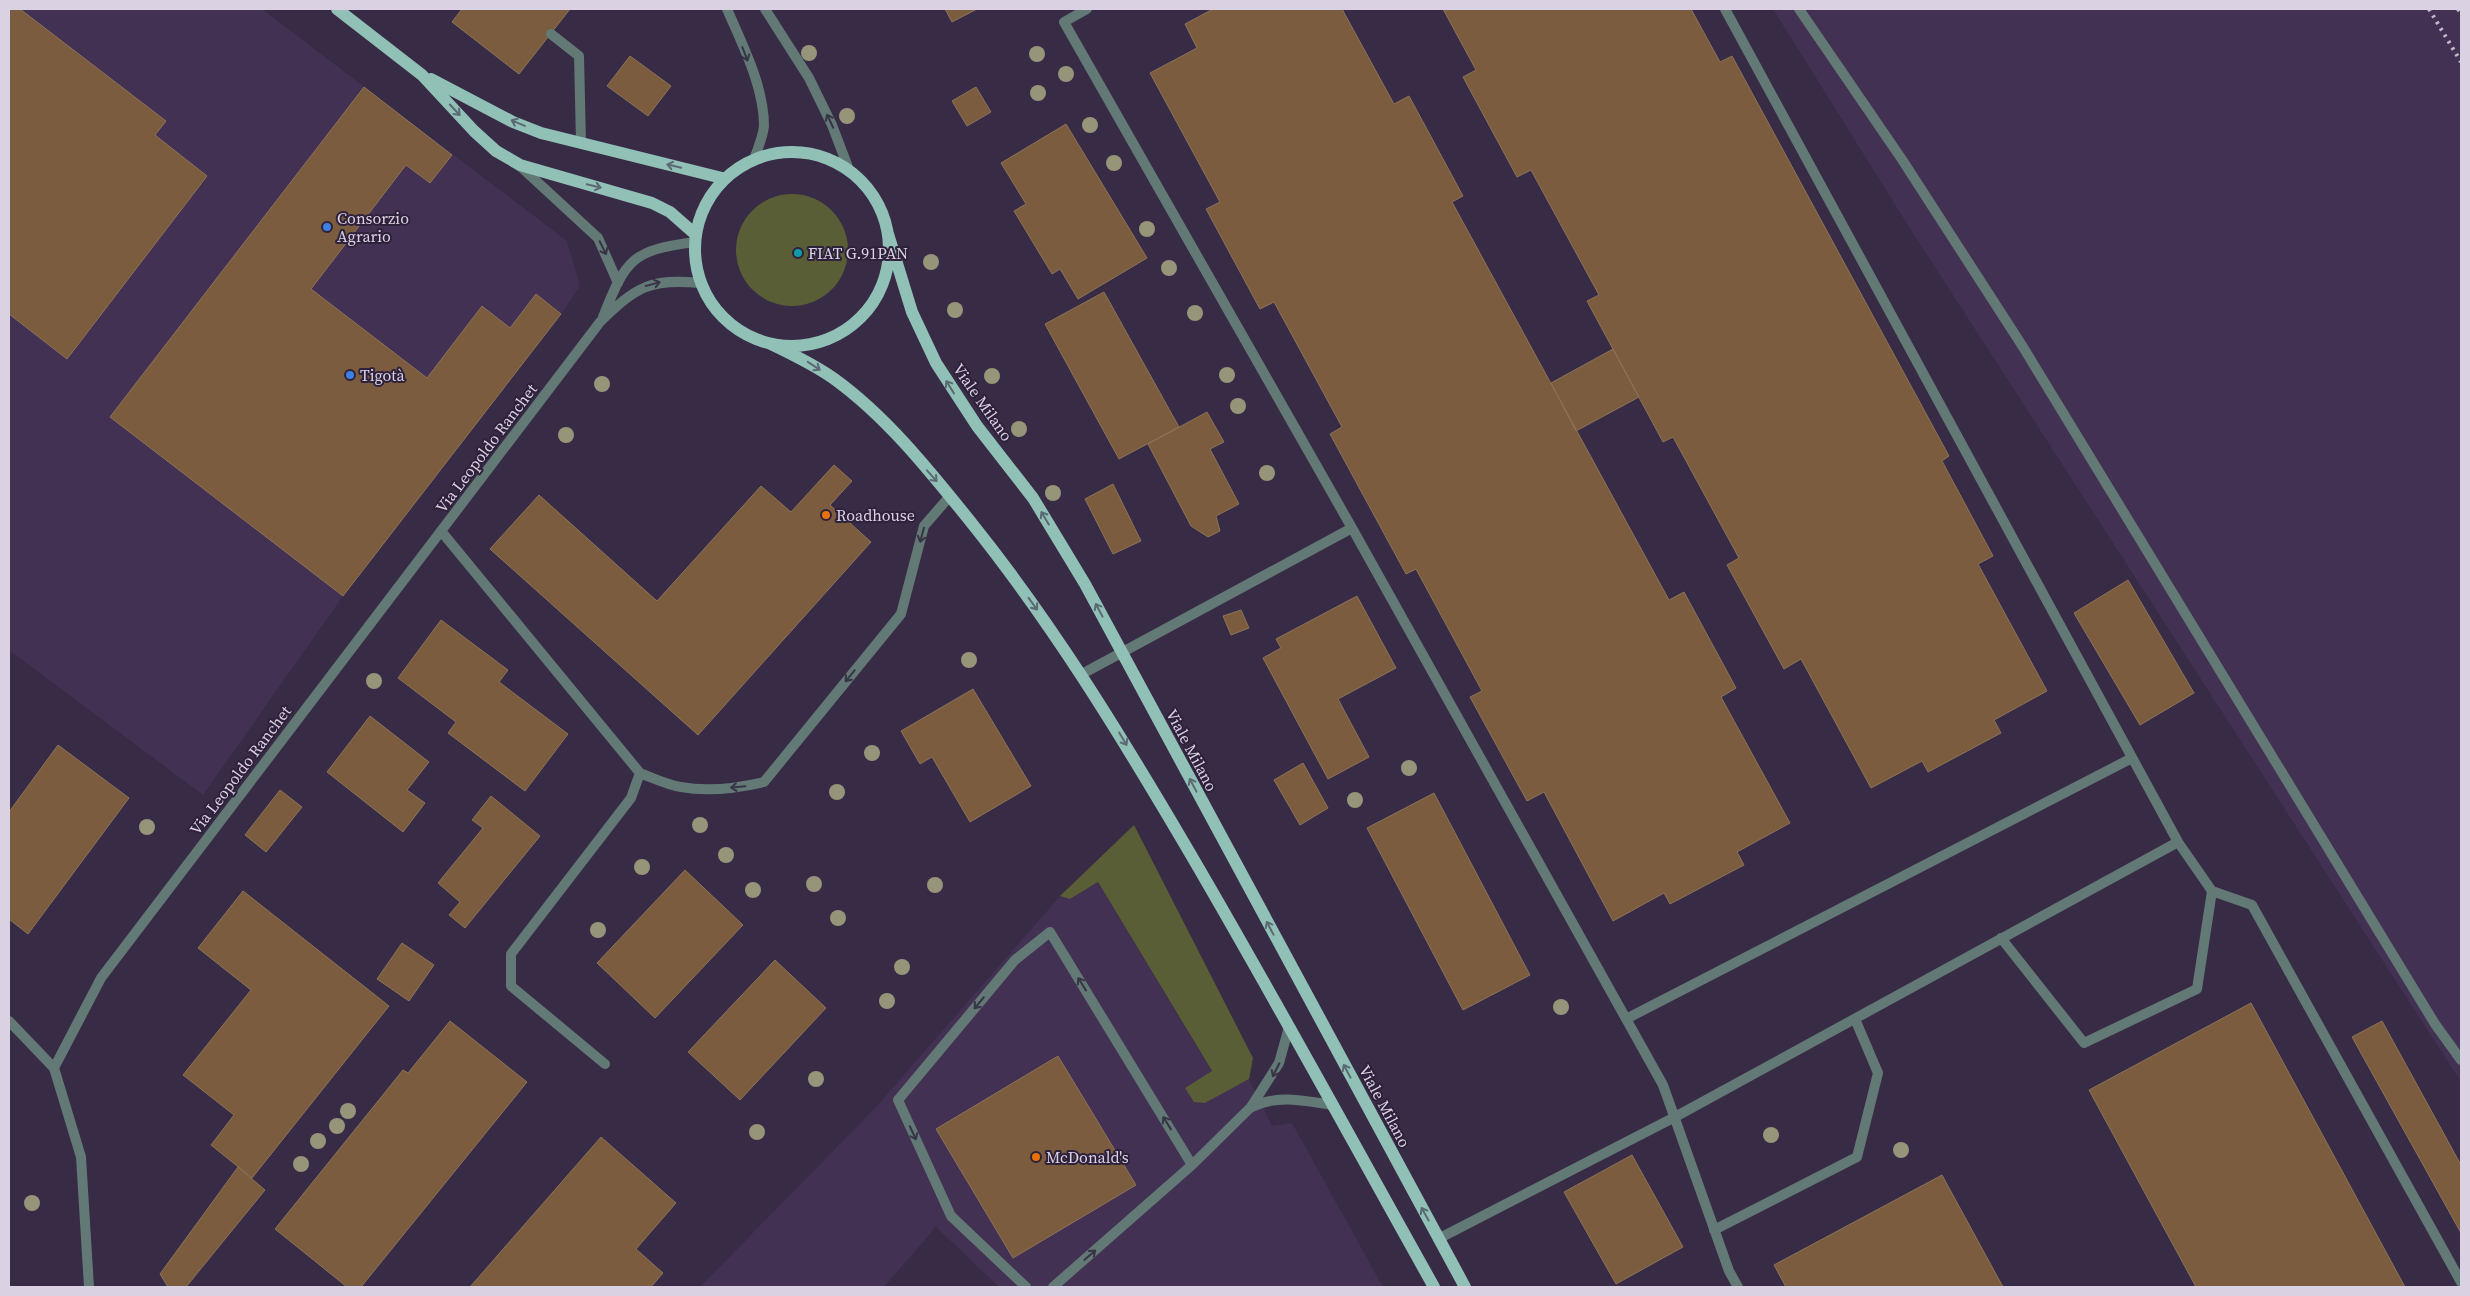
<svg xmlns="http://www.w3.org/2000/svg" width="2470" height="1296" font-family="'Source Serif 4',serif">
  <style>
    .built { fill: #423152 }
    .green { fill: #595e36 }
    .building { fill: #7b5c3e; stroke: #8d7359 }
    .lines { fill: none; stroke-linecap: round; stroke-linejoin: round }
    .service { stroke: #627975; stroke-width: 10 }
    .minor { stroke: #627975; stroke-width: 10 }
    .tertiary { stroke: #627975; stroke-width: 10 }
    .primary { stroke: #91c0b7; stroke-width: 12 }
    .rail { stroke: #c2b8cb; stroke-width: 4; stroke-dasharray: 2.5 5; stroke-linecap: butt }
    .tree { fill: #96957a }
    .oneway { stroke: #383347 }
    .oneway2 { stroke: #5b6973 }
    .shop-dot { fill: #3f7fe0; stroke: #2e213b; stroke-width: 2 }
    .culture-dot { fill: #0f9aa8; stroke: #2e213b; stroke-width: 2 }
    .food-dot { fill: #e8710a; stroke: #2e213b; stroke-width: 2 }
    .labels { text-anchor: middle; stroke-width: 4; stroke-linejoin: round; paint-order: stroke }
    .poi-label { font-size: 16px; fill: #dad1e2; stroke: #2e213b; text-anchor: start }
    .street-label { font-size: 16px; fill: #dad1e2; stroke: #2e213b }
  </style>
  <rect width="100%" height="100%" fill="#382b45"/>
  <!-- built -->
  <path class="built" d="M9 9H262L567 241 580 286 561 314 343 596 203 795 9 650Z
    M1773 9H2461V1082L1909 227Z
    M1098 882 1212 1072 1185 1088 1205 1103 1249 1079 1272 1126 1292 1123 1383 1287H999L936 1227 884 1287H700L876 1107 1060 896 1071 899Z"/>
  <!-- green -->
  <path class="green" d="M736 250a56 56 0 1 1 112 0a56 56 0 1 1-112 0Z
    M1134 825 1253 1058 1249 1079 1205 1103 1194 1102 1185 1088 1212 1071 1098 882 1070 899 1060 896Z"/>
  <!-- building -->
  <path class="building" d="M9 9H20L166 121 155 135 207 176 67 359 9 314Z
    M462 9H570L519 74 452 22Z
    M945 9H977L952 22Z
    M1213 9H1342L1394 104 1409 96 1463 196 1452 202 1669 600 1684 592 1736 688 1721 697 1790 823 1737 852 1744 865 1670 904 1664 893 1613 921 1544 792 1527 801 1470 697 1482 691 1416 569 1406 574 1330 434 1342 427 1274 302 1260 309 1206 209 1220 202 1150 73 1197 48 1185 24Z
    M1443 9H1691L1720 62 1732 56 1949 456 1942 461 1993 556 1978 564 2047 691 1994 720 2001 733 1928 772 1922 761 1871 788 1801 659 1784 669 1727 565 1739 558 1673 437 1663 442 1587 301 1599 295 1531 170 1517 177 1463 77 1476 70Z
    M630 56 671 86 648 116 607 86Z
    M364 87 452 155 430 183 406 165 311 289 427 378 482 306 510 328 536 294 561 314 343 596 110 417Z
    M976 87 991 112 967 126 952 101Z
    M1066 124 1147 258 1078 299 1060 269 1052 274 1014 211 1026 204 1001 163Z
    M1104 292 1179 427 1119 459 1045 324Z
    M1613 349 1639 397 1576 431 1551 383Z
    M1207 412 1224 442 1210 449 1239 504 1216 516 1220 531 1208 537 1191 526 1148 444Z
    M834 465 852 481 830 505 871 542 698 735 490 549 539 495 657 601 761 486 791 512Z
    M1113 484 1141 541 1113 554 1085 499Z
    M2128 580 2194 693 2140 725 2074 613Z
    M1357 596 1396 668 1338 699 1369 757 1328 779 1263 658 1281 648 1276 639Z
    M1241 610 1249 628 1231 635 1223 616Z
    M441 620 508 670 499 682 568 734 525 791 448 733 456 722 398 678Z
    M973 689 1031 786 970 822 932 757 920 764 901 731Z
    M370 716 429 762 407 790 425 803 403 832 327 772Z
    M58 745 129 798 28 934 9 919V812Z
    M1303 763 1328 808 1300 825 1274 780Z
    M280 790 302 807 266 852 245 835Z
    M1434 793 1530 975 1463 1010 1367 828Z
    M491 796 540 836 465 928 449 915 460 902 438 883 483 828 472 820Z
    M685 870 743 925 655 1018 597 963Z
    M243 891 389 1006 252 1178 211 1145 234 1115 183 1075 251 990 198 948Z
    M402 943 434 965 409 1001 377 979Z
    M775 960 826 1008 740 1100 688 1052Z
    M2251 1003 2405 1287H2196L2089 1090Z
    M450 1021 527 1082 361 1287H347L275 1229 403 1070 408 1073Z
    M2382 1021 2461 1165V1233L2352 1037Z
    M1058 1056 1136 1185 1013 1258 936 1129Z
    M601 1137 676 1203 636 1249 663 1273 651 1287H470Z
    M1632 1155 1683 1247 1616 1284 1564 1192Z
    M238 1167 265 1190 186 1287H168L160 1274Z
    M1942 1175 2003 1287H1786L1774 1265Z"/>
  <g class="lines">
    <!-- service -->
    <path class="service" d="M1087 9 1064 22 1352 528 1663 1085 1729 1271 1738 1287
      M1725 9 2178 842 2212 891 2252 905 2461 1282
      M1799 9 1903 161 2023 347 2435 1024 2461 1060
      M551 34 579 56 581 143
      M441 531 640 773 631 798 511 954V986L605 1064
      M1082 674 1352 528
      M640 773C653 778 668 785 681 787 708 792 738 788 764 782L901 614 924 526 950 496
      M2001 938 2084 1043 2197 989 2212 891
      M1626 1019 2132 758
      M1252 1107C1278 1094 1305 1101 1333 1105
      M1714 1230 1857 1157 1878 1073 1855 1019
      M1438 1239 1675 1117 2178 842
      M1026 1287 951 1216 898 1100 1015 960 1050 932 1192 1165
      M1053 1287 1192 1165 1251 1107 1279 1063 1289 1027"/>
    <!-- minor -->
    <path class="minor" d="M520 166 598 238 618 283
      M603 317C626 259 632 250 695 242
      M9 1021 54 1068
      M89 1287 81 1157 54 1068 101 978 600 322C636 287 650 278 700 283"/>
    <!-- tertiary -->
    <path class="tertiary" d="M727 9C742 44 764 86 764 126 763 136 758 149 754 159
      M765 9 809 78 832 125 848 167"/>
    <!-- primary -->
    <path class="primary" d="M337 9 422 75 474 131 496 151 520 165 652 203 670 212 695 234
      M431 79 513 122 541 133 722 178
      M695 249a97 97 0 1 1 194 0a97 97 0 1 1-194 0Z
      M888 234 912 312 936 363 977 426 1033 498 1085 584 1465 1287
      M771 344C792 354 813 364 833 378 886 416 929 470 970 521 1052 623 1118 731 1184 843 1270 989 1351 1139 1434 1287"/>
    <!-- rail -->
    <path class="rail" d="M2429 9 2461 62
      M2458 9 2461 14"/>
  </g>
  <!-- trees -->
  <g class="tree">
    <circle cx="809" cy="53" r="8"/>
    <circle cx="1037" cy="54" r="8"/>
    <circle cx="1066" cy="74" r="8"/>
    <circle cx="1038" cy="93" r="8"/>
    <circle cx="847" cy="116" r="8"/>
    <circle cx="1090" cy="125" r="8"/>
    <circle cx="1114" cy="163" r="8"/>
    <circle cx="1147" cy="229" r="8"/>
    <circle cx="931" cy="262" r="8"/>
    <circle cx="1169" cy="268" r="8"/>
    <circle cx="955" cy="310" r="8"/>
    <circle cx="1195" cy="313" r="8"/>
    <circle cx="1227" cy="375" r="8"/>
    <circle cx="992" cy="376" r="8"/>
    <circle cx="602" cy="384" r="8"/>
    <circle cx="1238" cy="406" r="8"/>
    <circle cx="1019" cy="429" r="8"/>
    <circle cx="566" cy="435" r="8"/>
    <circle cx="1267" cy="473" r="8"/>
    <circle cx="1053" cy="493" r="8"/>
    <circle cx="969" cy="660" r="8"/>
    <circle cx="374" cy="681" r="8"/>
    <circle cx="872" cy="753" r="8"/>
    <circle cx="1409" cy="768" r="8"/>
    <circle cx="837" cy="792" r="8"/>
    <circle cx="1355" cy="800" r="8"/>
    <circle cx="700" cy="825" r="8"/>
    <circle cx="147" cy="827" r="8"/>
    <circle cx="726" cy="855" r="8"/>
    <circle cx="642" cy="867" r="8"/>
    <circle cx="814" cy="884" r="8"/>
    <circle cx="935" cy="885" r="8"/>
    <circle cx="753" cy="890" r="8"/>
    <circle cx="838" cy="918" r="8"/>
    <circle cx="598" cy="930" r="8"/>
    <circle cx="902" cy="967" r="8"/>
    <circle cx="887" cy="1001" r="8"/>
    <circle cx="1561" cy="1007" r="8"/>
    <circle cx="816" cy="1079" r="8"/>
    <circle cx="348" cy="1111" r="8"/>
    <circle cx="337" cy="1126" r="8"/>
    <circle cx="757" cy="1132" r="8"/>
    <circle cx="1771" cy="1135" r="8"/>
    <circle cx="318" cy="1141" r="8"/>
    <circle cx="1901" cy="1150" r="8"/>
    <circle cx="301" cy="1164" r="8"/>
    <circle cx="32" cy="1203" r="8"/>
  </g>
  <!-- one-way arrows -->
  <defs><path id="oneway-shaft" d="M-6 0H5M1.5-3L5.5 0L1.5 3" fill="none" stroke-width="1.6" stroke-linecap="round" stroke-linejoin="round" transform="scale(1.25)"/></defs>
  <g class="oneway">
    <use href="#oneway-shaft" transform="translate(745 54) rotate(69)"/>
    <use href="#oneway-shaft" transform="translate(830 121) rotate(-115)"/>
    <use href="#oneway-shaft" transform="translate(603 248) rotate(64)"/>
    <use href="#oneway-shaft" transform="translate(653 284) rotate(-15)"/>
    <use href="#oneway-shaft" transform="translate(922 535) rotate(105)"/>
    <use href="#oneway-shaft" transform="translate(850 676) rotate(129)"/>
    <use href="#oneway-shaft" transform="translate(738 787) rotate(175)"/>
    <use href="#oneway-shaft" transform="translate(1082 984) rotate(-122)"/>
    <use href="#oneway-shaft" transform="translate(979 1003) rotate(130)"/>
    <use href="#oneway-shaft" transform="translate(1276 1070) rotate(117)"/>
    <use href="#oneway-shaft" transform="translate(1167 1123) rotate(-122)"/>
    <use href="#oneway-shaft" transform="translate(913 1133) rotate(65)"/>
    <use href="#oneway-shaft" transform="translate(1090 1255) rotate(-41)"/>
  </g>
  <g class="oneway2">
    <use href="#oneway-shaft" transform="translate(455 110) rotate(47)"/>
    <use href="#oneway-shaft" transform="translate(518 123) rotate(-157)"/>
    <use href="#oneway-shaft" transform="translate(674 166) rotate(-166)"/>
    <use href="#oneway-shaft" transform="translate(594 186) rotate(14)"/>
    <use href="#oneway-shaft" transform="translate(814 366) rotate(33)"/>
    <use href="#oneway-shaft" transform="translate(950 387) rotate(-122)"/>
    <use href="#oneway-shaft" transform="translate(932 476) rotate(48)"/>
    <use href="#oneway-shaft" transform="translate(1045 518) rotate(-121)"/>
    <use href="#oneway-shaft" transform="translate(1033 604) rotate(54)"/>
    <use href="#oneway-shaft" transform="translate(1099 610) rotate(-118)"/>
    <use href="#oneway-shaft" transform="translate(1123 739) rotate(59)"/>
    <use href="#oneway-shaft" transform="translate(1193 785) rotate(-118)"/>
    <use href="#oneway-shaft" transform="translate(1270 928) rotate(-118)"/>
    <use href="#oneway-shaft" transform="translate(1347 1071) rotate(-118)"/>
    <use href="#oneway-shaft" transform="translate(1425 1214) rotate(-119)"/>
  </g>
  <!-- markers -->
  <g class="shop-dot">
    <circle cx="327" cy="227" r="5"/>
    <circle cx="350" cy="375" r="5"/>
  </g>
  <circle class="culture-dot" cx="798" cy="253" r="5"/>
  <g class="food-dot">
    <circle cx="826" cy="515" r="5"/>
    <circle cx="1036" cy="1157" r="5"/>
  </g>
  <g class="labels">
    <!-- poi labels -->
    <g class="poi-label">
      <text x="337" y="224">Consorzio<tspan x="337" dy="18">Agrario</tspan></text>
      <text x="808" y="259">FIAT G.91PAN</text>
      <text x="360" y="381">Tigotà</text>
      <text x="836" y="521">Roadhouse</text>
      <text x="1046" y="1163">McDonald's</text>
    </g>
    <!-- street labels -->
    <g class="street-label">
      <text transform="translate(983 402) rotate(55)" y="6">Viale Milano</text>
      <text transform="translate(486 448) rotate(-53)" y="6">Via Leopoldo Ranchet</text>
      <text transform="translate(1192 750) rotate(62)" y="6">Viale Milano</text>
      <text transform="translate(240 770) rotate(-53)" y="6">Via Leopoldo Ranchet</text>
      <text transform="translate(1385 1106) rotate(62)" y="6">Viale Milano</text>
    </g>
  </g>
  <!-- border -->
  <rect width="2470" height="1296" fill="none" stroke="#dad1e2" stroke-width="20"/>
</svg>
